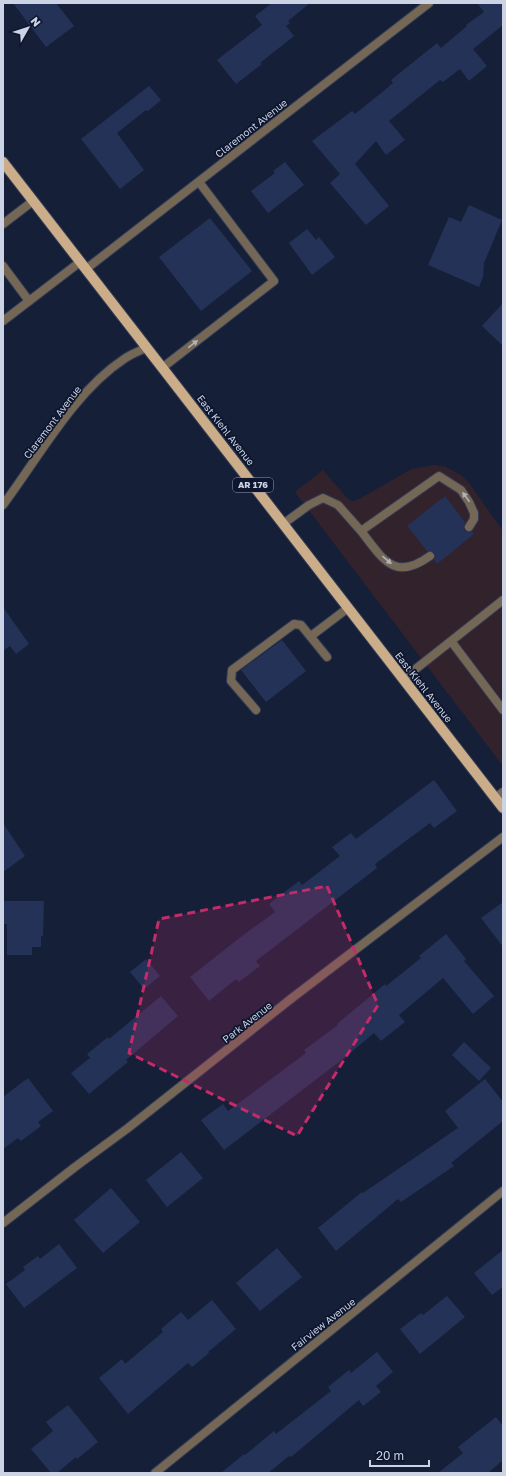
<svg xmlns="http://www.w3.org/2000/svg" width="506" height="1476" font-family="'Golos Text',sans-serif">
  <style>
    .commercial { fill: #32222c }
    .building { fill: #243258 }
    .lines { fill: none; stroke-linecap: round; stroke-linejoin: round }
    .lane-casing { stroke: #333c54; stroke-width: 10 }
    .street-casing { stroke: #333c54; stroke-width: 10 }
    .primary-casing { stroke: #333c54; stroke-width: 12 }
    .lane { stroke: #756756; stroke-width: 8 }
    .street { stroke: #756756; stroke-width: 8 }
    .primary { stroke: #cbae89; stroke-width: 10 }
    .oneway { fill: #b2b3b9 }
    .marked { fill: #c32b69; fill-opacity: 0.2; stroke: #c32b69; stroke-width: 3; stroke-dasharray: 8 5; stroke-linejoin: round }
    .labels { text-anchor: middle; stroke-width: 3.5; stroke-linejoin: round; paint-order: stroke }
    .shield { fill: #0d162e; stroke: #939aad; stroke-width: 1 }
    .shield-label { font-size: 9px; font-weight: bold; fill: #ccd3e4 }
    .street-label { font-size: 10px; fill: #ccd3e4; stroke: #0d162e }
  </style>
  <rect width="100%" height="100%" fill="#161f38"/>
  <!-- commercial -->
  <path class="commercial" d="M434 465 446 467 461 475 469 483 503 531V766L295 492 323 470 348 499 352 501 357 500 412 469Z"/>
  <!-- building -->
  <path class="building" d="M13 3H56L74 26 46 47Z
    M272 3H310L288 21 290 23 286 26 294 36 260 63 262 64 236 84 217 60 262 25 255 16Z
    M477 3H503V25L473 49 487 66 469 81 460 69 443 82 440 80 389 121 405 140 386 155 376 141 355 164 389 206 366 225 330 183 340 174 312 141 352 111 355 114 380 94 393 83 391 80 437 43 441 48 467 26 466 25 484 12Z
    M149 86 161 100 148 111 146 110 117 133 144 170 120 189 81 139Z
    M285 162 304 185 268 213 251 191 275 173 273 171Z
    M469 205 502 220 484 263 483 277 479 287 428 265 449 217 461 222Z
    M210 218 252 271 201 311 159 257Z
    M307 229 316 240 319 237 335 257 312 275 289 243Z
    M503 303V346L482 326Z
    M445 496 465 522 464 526V530L468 532 472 531 474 534 437 564 434 560 435 556 434 553 430 551H427L407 526Z
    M3 607 29 644 16 654 10 646 3 651Z
    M282 640 306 671 266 702 241 670Z
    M434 780 457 811 434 828 430 823 375 864 377 868 256 961 260 966 239 982 236 979 209 1001 190 977 238 939 275 912 269 904 299 881 302 885 340 856 332 847 351 833 356 839Z
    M3 823 25 856 3 872Z
    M3 901H44L43 936H41V947H32V955H7V924H3Z
    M503 902V947L481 918Z
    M446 934 466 959 464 961 494 996 473 1014 443 978 399 1015 405 1022 381 1041 374 1033 343 1059 224 1150 201 1120 223 1104 228 1111 306 1053 304 1050 338 1025 337 1024 385 984 386 986 421 958 419 956Z
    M146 959 160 976 144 989 130 972Z
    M161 996 178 1016 126 1060 128 1062 89 1094 71 1073 90 1058 87 1054 108 1037 109 1039Z
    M464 1042 491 1068 479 1081 452 1055Z
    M28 1078 53 1111 38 1122 41 1126 21 1141 18 1138 3 1149V1097Z
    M485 1079 503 1102V1121L451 1163 454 1166 401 1202 398 1199 336 1251 318 1228 362 1192 363 1193 458 1128 445 1111Z
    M181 1152 203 1178 167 1207 146 1180Z
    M111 1188 140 1222 103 1253 74 1220Z
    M59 1244 77 1268 24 1308 6 1284 25 1270 23 1267 38 1256 40 1259Z
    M277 1248 302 1277 260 1311 236 1283Z
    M503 1250V1287L492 1295 474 1273Z
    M447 1296 465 1317 420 1354 400 1329 421 1313 423 1315Z
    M212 1300 236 1329 208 1352 209 1353 192 1367 188 1363 128 1414 99 1378 122 1359 125 1364 163 1332 161 1329 181 1312 188 1320Z
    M377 1352 393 1372 376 1386 381 1392 363 1406 359 1400 291 1457 289 1456 268 1473H221L244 1454 245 1455 274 1431 276 1434 331 1391 328 1387 349 1370 351 1373Z
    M68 1405 98 1442 77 1459 76 1457 57 1473H51L31 1449 53 1431 46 1422Z
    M496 1417 503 1426V1460L488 1473H438L463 1453 458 1447Z"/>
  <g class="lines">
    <!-- lane casing -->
    <g class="lane-casing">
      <path id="lane" d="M3 224 33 201
        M3 266 29 301
        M162 368 274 281 199 182
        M3 505C39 457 74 392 124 359 131 354 139 351 146 348
        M283 524 309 505 323 498 338 505 361 531 439 476 461 490 469 502 474 513V519L469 527
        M361 531C383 559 394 582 430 556
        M311 636 348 608
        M451 641 503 710
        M403 679 503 600
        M256 710 231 681 232 670 294 624 301 625 327 657
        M495 798 503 792"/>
    </g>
    <!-- street casing -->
    <g class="street-casing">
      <path id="street" d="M86 269 429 3
        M3 321 80 262
        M3 1223 75 1167 128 1128 292 998 503 837
        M155 1473 503 1191"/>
    </g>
    <!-- primary casing -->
    <g class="primary-casing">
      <path id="primary" d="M3 162 503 808"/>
    </g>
    <!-- lane -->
    <use href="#lane" class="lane"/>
    <!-- street -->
    <use href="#street" class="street"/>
    <!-- primary -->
    <use href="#primary" class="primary"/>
  </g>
  <!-- one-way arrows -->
  <defs><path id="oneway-solid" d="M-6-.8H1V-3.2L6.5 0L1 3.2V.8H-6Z"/></defs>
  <g class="oneway">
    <use href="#oneway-solid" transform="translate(193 344) rotate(-38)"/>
    <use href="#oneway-solid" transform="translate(466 497) rotate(-126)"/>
    <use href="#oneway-solid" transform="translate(387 560) rotate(41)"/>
  </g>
  <!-- marked area -->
  <path class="marked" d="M327 886 378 1005 297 1136 129 1053 159 919Z"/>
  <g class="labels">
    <!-- shield labels -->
    <rect class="shield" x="233" y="478" width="40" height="14" rx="3"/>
    <g class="shield-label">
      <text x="253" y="488">AR 176</text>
    </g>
    <!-- street labels -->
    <g class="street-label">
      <text transform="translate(251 128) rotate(-38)" y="4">Claremont Avenue</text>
      <text transform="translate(52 422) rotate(-53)" y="4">Claremont Avenue</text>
      <text transform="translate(226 430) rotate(52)" y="4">East Kiehl Avenue</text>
      <text transform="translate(424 687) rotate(52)" y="4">East Kiehl Avenue</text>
      <text transform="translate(247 1022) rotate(-38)" y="4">Park Avenue</text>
      <text transform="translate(323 1324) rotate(-38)" y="4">Fairview Avenue</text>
    </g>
  </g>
  <!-- border -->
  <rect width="506" height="1476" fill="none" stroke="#ccd3e4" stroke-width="8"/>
  <!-- north arrow -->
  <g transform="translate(28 28) rotate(51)" stroke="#0d162e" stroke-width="3" paint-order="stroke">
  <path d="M0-3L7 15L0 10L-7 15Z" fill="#ccd3e4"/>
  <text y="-6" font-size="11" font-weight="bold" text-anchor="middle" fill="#ccd3e4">N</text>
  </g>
  <!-- scale -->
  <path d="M370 1460v6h59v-6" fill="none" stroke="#ccd3e4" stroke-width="2"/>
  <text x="376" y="1460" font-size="12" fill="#ccd3e4" stroke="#0d162e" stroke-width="3" paint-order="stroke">20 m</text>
</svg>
